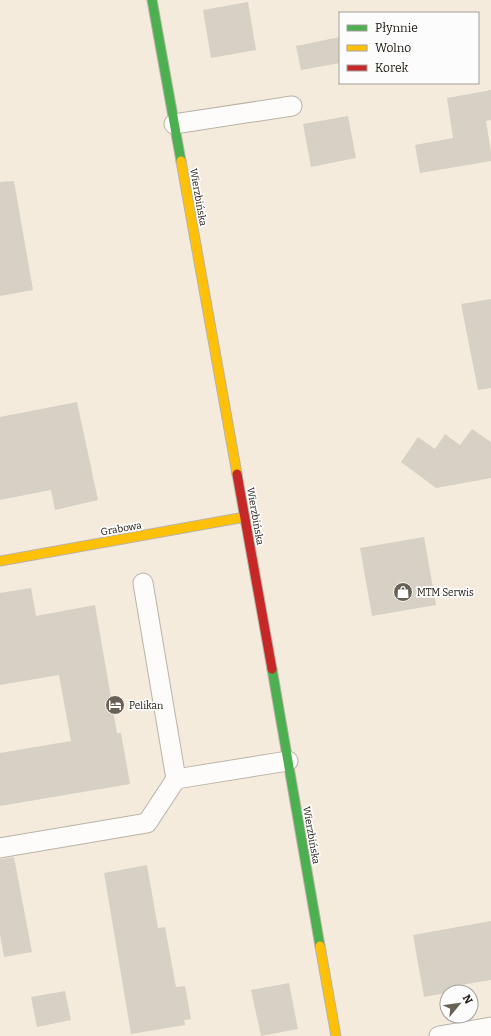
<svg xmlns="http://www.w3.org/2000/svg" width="491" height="1036" font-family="Bitter,serif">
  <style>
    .building { fill: #d7d0c4 }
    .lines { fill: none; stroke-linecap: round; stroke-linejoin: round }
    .lane-casing { stroke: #bab3a7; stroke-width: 21 }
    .fast-casing { stroke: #bab3a7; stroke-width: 11 }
    .slow-casing { stroke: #bab3a7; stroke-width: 11 }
    .jam-casing { stroke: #bab3a7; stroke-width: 11 }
    .lane { stroke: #fdfcfa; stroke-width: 19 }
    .fast { stroke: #4caf50; stroke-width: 9 }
    .slow { stroke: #ffc107; stroke-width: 9 }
    .jam { stroke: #c62828; stroke-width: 9 }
    .labels { text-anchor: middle; stroke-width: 3.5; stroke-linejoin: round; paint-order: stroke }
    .street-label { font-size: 10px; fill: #1c160d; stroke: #fcfcfc }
    .poi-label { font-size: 10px; fill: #1c160d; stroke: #fcfcfc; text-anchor: start }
  </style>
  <rect width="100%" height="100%" fill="#f4ebdc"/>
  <!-- building -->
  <path class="building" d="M248 2 256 50 211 58 203 10Z
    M340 37V63L301 70 296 46Z
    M491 90V120L486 121 491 152V161L420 173 415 145 453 138 447 98Z
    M348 116 356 158 311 167 303 124Z
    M14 181 33 290 0 296V182Z
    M491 299V388L478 390 461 304Z
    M77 402 98 500 55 510 51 490 0 500V417Z
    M472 429 491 442V478L436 488 401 462 418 437 435 449 445 434 460 445Z
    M424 537 436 605 372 616 360 548Z
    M31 588 36 616 95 605 117 733H121L130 784 0 806V753L71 741 59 675 0 685V593Z
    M14 857 32 952 4 957 0 934V859Z
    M147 865 158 928 165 927 176 987 185 986 191 1019 184 1020 185 1025 131 1034 104 873Z
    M491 921V980L461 985 462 990 424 997 413 935Z
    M289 983 298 1029 261 1036 251 990Z
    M65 991 71 1020 37 1027 31 997Z"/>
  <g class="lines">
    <!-- lane casing -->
    <g class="lane-casing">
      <path id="lane" d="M174 124 292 106
        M143 583 176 779
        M0 848 147 823 176 779 288 761
        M439 1036 491 1027"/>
    </g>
    <!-- fast casing -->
    <g class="fast-casing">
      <path id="fast" d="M152 0 181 161
        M272 669 320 946"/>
    </g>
    <!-- slow casing -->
    <g class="slow-casing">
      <path id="slow" d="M181 161 237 474
        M0 561 245 517
        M320 946 336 1036"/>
    </g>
    <!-- jam casing -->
    <g class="jam-casing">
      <path id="jam" d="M237 474 272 669"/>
    </g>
    <!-- lane -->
    <use href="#lane" class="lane"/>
    <!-- fast -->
    <use href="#fast" class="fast"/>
    <!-- slow -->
    <use href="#slow" class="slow"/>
    <!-- jam -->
    <use href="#jam" class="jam"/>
  </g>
  <!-- icons -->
  <defs>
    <g id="shop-disc" transform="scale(1)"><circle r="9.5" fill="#686155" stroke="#fcfcfc"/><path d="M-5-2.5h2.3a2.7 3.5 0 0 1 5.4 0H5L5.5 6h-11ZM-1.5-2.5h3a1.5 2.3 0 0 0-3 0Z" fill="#fff"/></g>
    <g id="hotel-disc" transform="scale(1)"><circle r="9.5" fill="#686155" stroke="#fcfcfc"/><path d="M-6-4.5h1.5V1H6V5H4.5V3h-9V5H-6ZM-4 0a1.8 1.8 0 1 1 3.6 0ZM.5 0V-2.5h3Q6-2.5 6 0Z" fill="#fff"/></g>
  </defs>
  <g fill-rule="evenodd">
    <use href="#shop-disc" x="403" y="592"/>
    <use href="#hotel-disc" x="115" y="705"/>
  </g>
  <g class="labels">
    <!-- street labels -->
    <g class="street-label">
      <text transform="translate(199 197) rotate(80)" y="4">Wierzbińska</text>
      <text transform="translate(256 516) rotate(80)" y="4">Wierzbińska</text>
      <text transform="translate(121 528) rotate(-10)" y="4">Grabowa</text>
      <text transform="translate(312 835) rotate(80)" y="4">Wierzbińska</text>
    </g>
    <!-- poi labels -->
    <g class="poi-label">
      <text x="417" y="596">MTM Serwis</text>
      <text x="129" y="709">Pelikan</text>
    </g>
  </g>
  <!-- legend -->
  <rect x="339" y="12" width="140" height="72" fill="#fcfcfc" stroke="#a2a09c"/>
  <rect x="347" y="25" width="20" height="6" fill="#4caf50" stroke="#a2a09c"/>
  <text x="375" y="32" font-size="12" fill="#1c160d">Płynnie</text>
  <rect x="347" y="45" width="20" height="6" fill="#ffc107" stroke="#a2a09c"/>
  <text x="375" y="52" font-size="12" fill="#1c160d">Wolno</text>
  <rect x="347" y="65" width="20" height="6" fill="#c62828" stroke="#a2a09c"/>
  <text x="375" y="72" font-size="12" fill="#1c160d">Korek</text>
  <!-- north arrow -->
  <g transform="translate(459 1004) rotate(61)"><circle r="19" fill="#fcfcfc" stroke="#a2a09c"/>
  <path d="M0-3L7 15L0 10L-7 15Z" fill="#686155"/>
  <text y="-6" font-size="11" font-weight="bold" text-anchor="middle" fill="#1c160d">N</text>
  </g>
</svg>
